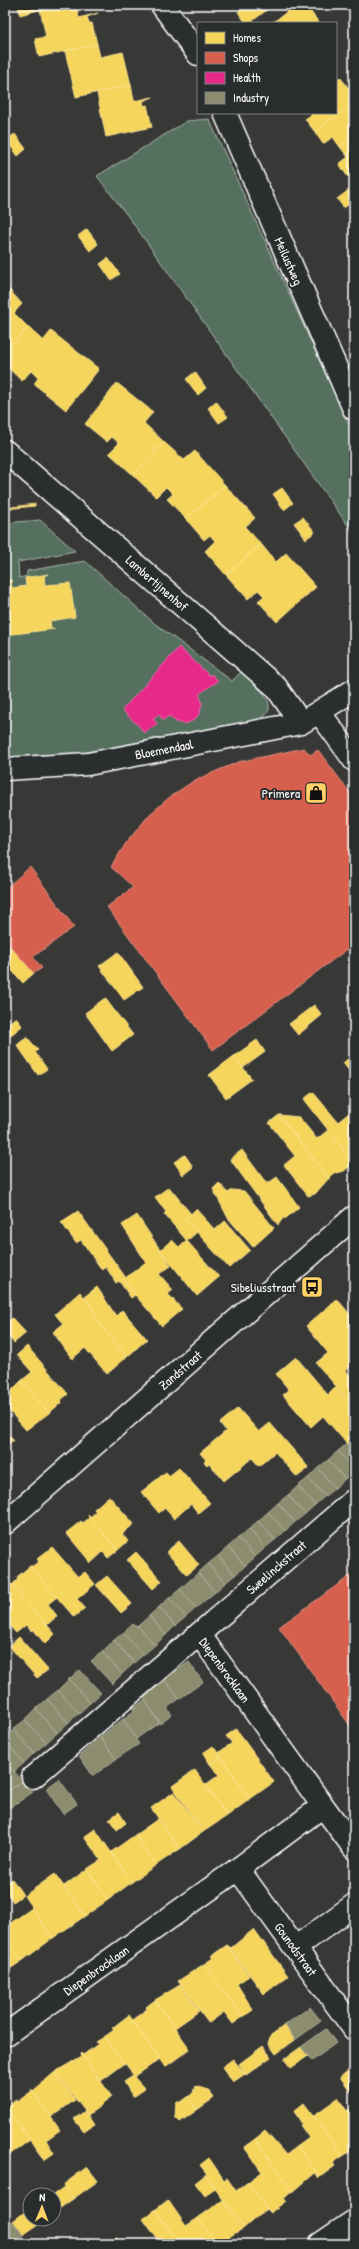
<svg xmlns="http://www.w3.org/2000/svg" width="359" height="2249" font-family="'Patrick Hand',sans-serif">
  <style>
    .green { fill: #556f5e; stroke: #aab7ae }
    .homes { fill: #f6d55c; stroke: #f9e28d }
    .shops { fill: #d6604d; stroke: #e29082 }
    .health { fill: #e7298a; stroke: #ee69ad }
    .industry { fill: #8c8c6e; stroke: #aeae9a }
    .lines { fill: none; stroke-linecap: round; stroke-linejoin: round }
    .street-casing { stroke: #fff; stroke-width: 25 }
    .street { stroke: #2a2d2e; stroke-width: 22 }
    .labels { text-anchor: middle; stroke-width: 4; stroke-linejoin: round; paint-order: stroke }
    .street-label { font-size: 13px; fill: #fff; stroke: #2a2d2e }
    .poi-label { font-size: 13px; fill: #fff; stroke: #2a2d2e; text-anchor: end }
  </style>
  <rect width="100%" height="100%" fill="#383837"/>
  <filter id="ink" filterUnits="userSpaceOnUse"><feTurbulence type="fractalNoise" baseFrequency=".025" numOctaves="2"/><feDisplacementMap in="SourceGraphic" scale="8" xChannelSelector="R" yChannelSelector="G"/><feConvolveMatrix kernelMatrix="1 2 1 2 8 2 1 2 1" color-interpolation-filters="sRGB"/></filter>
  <g filter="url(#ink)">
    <!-- green -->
    <path class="green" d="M209 119 354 436V534L133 223 97 176 187 121Z
      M40 520 75 551 18 562 19 578 27 576V571L85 561 154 623 232 681 241 672C253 684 284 704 261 719L83 753 5 760V523Z"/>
    <!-- homes -->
    <path class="homes" d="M18 5H57L20 15Z
      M57 5H76L79 18 98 13 87 17 89 23H92L97 44 39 57 35 39 46 37 40 9Z
      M247 5H273L250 23H246L238 12Z
      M296 5H306L319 23H272Z
      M97 44 100 57 123 52 131 85 76 97 65 51Z
      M340 77 354 95V102L315 132 305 119 314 113H336V80Z
      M131 85 134 101 153 97 143 101 144 106 147 105 152 127 106 137 97 93Z
      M354 102V137L340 147 333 137 323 144 315 132Z
      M15 134 26 149 18 156 6 140Z
      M354 137V172L348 177 339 164 348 157 340 147Z
      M353 187 354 200 344 208 337 199Z
      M87 229 98 244 90 251 78 236Z
      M108 258 120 274 111 280 100 264Z
      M5 285 22 304 14 313 28 327 5 352Z
      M28 327 43 341 51 331 99 369 66 410 34 384 38 378 31 371 22 381 5 365V352Z
      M195 372 206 388 198 395 186 379Z
      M117 383 153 412 144 423 164 442 133 475 109 453 119 443 112 437 107 442 85 424Z
      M216 401 228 417 219 423 208 408Z
      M164 442 184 460 195 451 225 485 186 519 167 499 173 494 166 487 156 497 133 475Z
      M225 485 255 518 245 527 261 544 226 575 205 551 215 541 210 535 204 540 186 519Z
      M282 488 293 503 284 510 273 494Z
      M35 504V506L5 509V508Z
      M303 517 315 532 306 539 294 523Z
      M261 544 276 562 286 553 316 587 277 622 258 601 264 596 258 590 248 599 226 575Z
      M48 574 44 576 45 585 70 583 75 617 50 621 51 628 55 629 5 635V580H11L12 588 26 586 25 578Z
      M5 940 34 973 23 983 5 963Z
      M118 952 143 987 124 1000 99 966Z
      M105 998 133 1035 112 1051 85 1013Z
      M314 1005 322 1015 298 1035 289 1024Z
      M16 1017 22 1026 5 1040V1026Z
      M27 1037 38 1050 35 1052 47 1069 38 1075 17 1045Z
      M257 1040 265 1052 243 1068 234 1056Z
      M354 1054V1077L343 1063Z
      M234 1056 252 1079 226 1098 209 1075Z
      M313 1092 338 1122 349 1113 354 1118V1160L352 1161 304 1099Z
      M279 1115 329 1178 315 1194 308 1196 284 1165 295 1156 269 1123Z
      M279 1115 299 1117 317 1139 328 1130 352 1161 349 1167 344 1171 337 1173 336 1172 330 1177V1180Z
      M242 1150 267 1184 277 1177 299 1207 285 1219 284 1217 278 1225 230 1159Z
      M185 1155 193 1167 183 1175 174 1162Z
      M219 1183 228 1193 232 1190 244 1191 274 1228 253 1247 228 1218 213 1189Z
      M169 1187 191 1214 185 1219 197 1232 187 1241 164 1214 166 1212 155 1197Z
      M196 1209 215 1230 225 1221 250 1250 229 1268 185 1219Z
      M78 1211 126 1278 124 1279 135 1295 131 1298 119 1281 116 1283 106 1267 102 1270 81 1240 76 1243 61 1222Z
      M137 1215 171 1266 159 1274 173 1290 168 1294 182 1309 162 1326 135 1295 124 1279 146 1262 122 1225Z
      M172 1240 179 1247 187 1241 219 1277 197 1296 160 1250Z
      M97 1287 116 1316 122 1310 147 1339 127 1357 100 1325 92 1307 84 1297Z
      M80 1292 92 1307 100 1325 127 1357 107 1374 85 1348 72 1359 53 1332 63 1324 55 1314Z
      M337 1299 354 1319V1362L346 1371 354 1380V1407L316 1363 328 1353 306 1326Z
      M12 1318 26 1333 14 1343 5 1333V1324Z
      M27 1346 68 1394 61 1400 62 1402 49 1413 21 1381 32 1372 17 1355Z
      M296 1357 328 1395 336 1387 354 1407V1438L347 1444 323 1416 311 1427 283 1395 289 1390 276 1374Z
      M21 1381 49 1413 26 1430 5 1406V1384L11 1391Z
      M238 1408 259 1432 270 1423 309 1468 297 1477 275 1452 259 1466 252 1458 224 1481 209 1463 207 1465 204 1462 206 1460 200 1453 226 1431 220 1423Z
      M5 1431 14 1441H11L5 1449Z
      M179 1468 210 1503 198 1513 191 1504 174 1519 165 1508 159 1513 141 1492 166 1472 169 1476Z
      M109 1496 134 1524 122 1534 128 1541 118 1550 88 1515 90 1517 96 1512 94 1509Z
      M88 1515 118 1550 108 1558 103 1552 91 1563 66 1533 81 1521 83 1523 89 1518Z
      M179 1541 199 1565 187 1575 166 1552Z
      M52 1547 78 1577 85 1572 95 1584 77 1599 85 1608 74 1617 30 1566H33L39 1561 37 1559Z
      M136 1552 162 1581 153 1589 127 1560Z
      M30 1566 57 1597 48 1604 57 1616 47 1625 10 1583 12 1585 18 1579 17 1577Z
      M107 1576 132 1604 121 1613 96 1585Z
      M10 1583 55 1634 45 1644 33 1629 31 1631 26 1625 16 1633 5 1621V1591L11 1585Z
      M19 1637 48 1670 37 1678 9 1646Z
      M236 1729 274 1782 250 1799 218 1753 232 1743 226 1736Z
      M213 1746 221 1757 210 1764 203 1753Z
      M221 1757 250 1799 227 1816 205 1785 219 1775 210 1764Z
      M195 1770 227 1816 203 1832 172 1786Z
      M174 1792 203 1832 180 1849 151 1808Z
      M119 1812 126 1823 117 1830 109 1819Z
      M158 1819 180 1849 156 1865 135 1835Z
      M95 1829 132 1882 108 1900 87 1869 101 1860 84 1837Z
      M135 1835 156 1865 132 1882 111 1852Z
      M87 1869 108 1900 85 1916 64 1886Z
      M55 1874 85 1916 53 1938 24 1896Z
      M12 1879 23 1895 13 1902 5 1890V1884Z
      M32 1908 53 1938 22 1961 5 1937V1927Z
      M254 1929 288 1976 264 1994 227 1945 231 1948Z
      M5 1937 22 1961 5 1972Z
      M227 1945 249 1976 237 1984 253 2010 243 2017 204 1964 213 1958 211 1956Z
      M204 1964 243 2017 233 2024 224 2012 209 2023 178 1981Z
      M180 1985 199 2011 175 2028 155 2000Z
      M155 2000 190 2049 165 2067 132 2020 147 2009 146 2007Z
      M129 2015 160 2059 134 2077 126 2063 124 2064 104 2037 114 2030 112 2028Z
      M285 2025 295 2040 276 2054 268 2043 271 2035Z
      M104 2037 124 2064 101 2081 81 2053 83 2055 98 2044 96 2042Z
      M263 2046 271 2057 246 2075 239 2064Z
      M301 2047 308 2056 291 2068 284 2059Z
      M81 2053 112 2097 88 2115 55 2072 82 2056Z
      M233 2059 245 2074 233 2082 222 2067Z
      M353 2067 354 2068V2096L340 2077Z
      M55 2072 75 2100 51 2117 31 2089 33 2091Z
      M133 2076 145 2089 133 2097 124 2082Z
      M195 2086 208 2090 214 2098 197 2110 188 2097 193 2093Z
      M31 2089 60 2130 46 2140 54 2153 44 2160 6 2107 16 2100 17 2102 32 2091Z
      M188 2097 197 2110 180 2122 175 2117 176 2102H181Z
      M338 2098 354 2121V2152L351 2151 343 2156 313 2116Z
      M304 2103 343 2156 333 2163 335 2166 320 2177 298 2146 309 2138 300 2125 302 2124 294 2111Z
      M354 2106V2121L347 2111Z
      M6 2107 30 2140 5 2158V2108Z
      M85 2111 94 2125 84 2132 74 2119Z
      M265 2131 286 2155 298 2146 320 2177 319 2178 315 2173 293 2192 255 2139Z
      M255 2139 293 2192 284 2198 286 2201 270 2213 248 2182 262 2172 244 2147Z
      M209 2158 224 2180 227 2178 236 2191 248 2182 270 2213 266 2209 244 2228 205 2175 207 2174 200 2165Z
      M87 2167 98 2181 73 2199 63 2185Z
      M205 2175 215 2189 205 2196 195 2183Z
      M64 2187 73 2199 56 2211 53 2195Z
      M168 2200 186 2226 198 2218 217 2244H180L155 2210Z
      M223 2200 244 2228 217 2244 198 2218Z
      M30 2208V2219H46L23 2235 13 2221Z
      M155 2210 180 2244H161L143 2219Z
      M117 2238 121 2244H108Z"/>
    <!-- shops -->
    <path class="shops" d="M304 748 310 755 318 750 354 798V944L213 1050 107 907 133 887 111 867 126 843 150 814 171 796 195 780 238 762Z
      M30 867 74 927 33 957 42 968 34 973 5 940V889Z
      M354 1573V1731L279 1627Z"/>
    <!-- health -->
    <path class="health" d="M179 647 210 676 212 674 218 681 199 694 202 703 200 713 194 720 185 724 176 722 169 716 163 720 159 714 153 718 157 724 144 733 139 726 122 710Z"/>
    <!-- industry -->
    <path class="industry" d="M348 1443 354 1449V1470L338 1451Z
      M338 1451 354 1470 345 1479 328 1460Z
      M328 1460 345 1479 335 1488 318 1468Z
      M318 1468 335 1488 325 1496 308 1478Z
      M308 1478 325 1496 315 1505 298 1486Z
      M298 1486 315 1505 305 1514 288 1495Z
      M288 1495 305 1514 295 1522 278 1503Z
      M278 1503 295 1522 285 1531 268 1512Z
      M268 1512 285 1531 275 1540 258 1521Z
      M258 1521 275 1540 265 1548 249 1529Z
      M249 1529 265 1548 255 1557 238 1538Z
      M238 1538 255 1557 245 1566 228 1547Z
      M228 1547 245 1566 235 1575 218 1556Z
      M218 1556 235 1575 225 1583 208 1564Z
      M208 1564 225 1583 215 1592 198 1573Z
      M198 1573 215 1592 196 1608 180 1589Z
      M180 1589 196 1608 186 1617 169 1598Z
      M169 1598 186 1617 175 1626 159 1607Z
      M159 1607 175 1626 166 1635 149 1616Z
      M149 1616 166 1635 155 1645 138 1626Z
      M133 1624 137 1627 138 1626 155 1645 143 1655 123 1633Z
      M123 1633 143 1655 134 1663 114 1640Z
      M114 1640 134 1663 122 1674 102 1652Z
      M102 1652 122 1674 112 1684 91 1661Z
      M189 1662 203 1682 179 1699 164 1679Z
      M80 1670 101 1693 90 1703 69 1679Z
      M69 1679 90 1703 79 1713 58 1690Z
      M164 1679 179 1699 167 1708 172 1715 160 1724 144 1698Z
      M58 1690 79 1713 68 1723 47 1699Z
      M47 1699 68 1723 57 1733 36 1709Z
      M145 1700 160 1722 136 1739 123 1719 134 1711 133 1708Z
      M36 1709 57 1733 46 1743 25 1720Z
      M123 1719 139 1744 116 1759 100 1737Z
      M25 1720 46 1743 34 1753 13 1729Z
      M14 1730 34 1753 24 1763 5 1741V1738Z
      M100 1737 116 1759 93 1776 79 1756Z
      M5 1741 24 1763 14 1772 5 1762Z
      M8 1765 23 1781 5 1793V1766Z
      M59 1779 77 1804 63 1814 46 1789Z
      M23 1781 33 1792 5 1811V1793Z
      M310 2007 321 2021 295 2040 285 2025Z
      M326 2029 336 2043 312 2061 301 2047Z
      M13 2221 23 2235 10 2244H5V2226Z"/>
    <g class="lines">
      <!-- street casing -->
      <g class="street-casing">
        <path id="street" d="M162 5 198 54
          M225 113 354 409
          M5 451 276 687 301 723
          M319 712 354 760
          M5 769 88 764 301 723 354 690
          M5 1523 354 1217
          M199 1634 354 1500
          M323 1806 354 1848
          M238 1869 354 2029
          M295 1948 354 1905
          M5 2035 238 1869 323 1806 199 1634 33 1777
          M320 2244 354 2221"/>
      </g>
      <!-- street -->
      <use href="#street" class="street"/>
    </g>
  </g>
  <!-- icons -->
  <defs>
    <g id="shop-square" transform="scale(1.15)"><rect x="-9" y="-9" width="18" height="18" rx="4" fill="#ffd166" stroke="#2a2d2e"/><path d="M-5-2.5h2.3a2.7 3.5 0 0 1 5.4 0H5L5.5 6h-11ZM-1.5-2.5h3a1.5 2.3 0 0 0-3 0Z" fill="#111"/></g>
    <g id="bus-square" transform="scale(1.15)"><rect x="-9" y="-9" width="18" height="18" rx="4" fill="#ffd166" stroke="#2a2d2e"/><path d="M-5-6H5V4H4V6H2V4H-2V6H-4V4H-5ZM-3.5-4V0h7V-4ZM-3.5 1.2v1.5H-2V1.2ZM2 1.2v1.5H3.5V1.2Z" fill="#111"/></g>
  </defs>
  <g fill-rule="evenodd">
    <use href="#shop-square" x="316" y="793"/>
    <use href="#bus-square" x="312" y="1287"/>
  </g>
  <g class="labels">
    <!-- street labels -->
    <g class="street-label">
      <text transform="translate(289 261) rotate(66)" y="5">Meilustweg</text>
      <text transform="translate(157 583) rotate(41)" y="5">Lambertijnenhof</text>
      <text transform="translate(164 749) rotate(-11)" y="5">Bloemendaal</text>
      <text transform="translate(180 1370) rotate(-41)" y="5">Zandstraat</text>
      <text transform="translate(276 1567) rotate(-41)" y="5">Sweelinckstraat</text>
      <text transform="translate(225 1670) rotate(54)" y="5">Diepenbrocklaan</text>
      <text transform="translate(296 1949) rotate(54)" y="5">Gounodstraat</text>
      <text transform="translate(96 1970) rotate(-35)" y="5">Diepenbrocklaan</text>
    </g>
    <!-- poi labels -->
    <g class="poi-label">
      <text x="300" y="798">Primera</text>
      <text x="296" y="1292">Sibeliusstraat</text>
    </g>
  </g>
  <!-- margin -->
  <rect width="359" height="2249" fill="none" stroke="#2a2d2e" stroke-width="20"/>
  <rect x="10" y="10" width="339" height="2229" fill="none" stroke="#fff" stroke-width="1.5" filter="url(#ink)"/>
  <!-- legend -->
  <rect x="197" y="22" width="140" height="92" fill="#2a2d2e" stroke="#7f8182"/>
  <rect x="205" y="32" width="20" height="12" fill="#f6d55c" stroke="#7f8182"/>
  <text x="233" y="42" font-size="12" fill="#ffffff">Homes</text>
  <rect x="205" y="52" width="20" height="12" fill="#d6604d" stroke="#7f8182"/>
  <text x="233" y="62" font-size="12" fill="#ffffff">Shops</text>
  <rect x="205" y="72" width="20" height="12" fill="#e7298a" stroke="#7f8182"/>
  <text x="233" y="82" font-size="12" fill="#ffffff">Health</text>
  <rect x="205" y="92" width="20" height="12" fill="#8c8c6e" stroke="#7f8182"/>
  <text x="233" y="102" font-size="12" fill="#ffffff">Industry</text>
  <!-- north arrow -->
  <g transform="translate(42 2207) rotate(1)"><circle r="19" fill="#2a2d2e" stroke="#7f8182"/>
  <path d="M0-3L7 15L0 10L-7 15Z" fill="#ffd166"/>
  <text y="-6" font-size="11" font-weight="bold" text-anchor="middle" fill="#ffffff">N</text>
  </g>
</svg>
